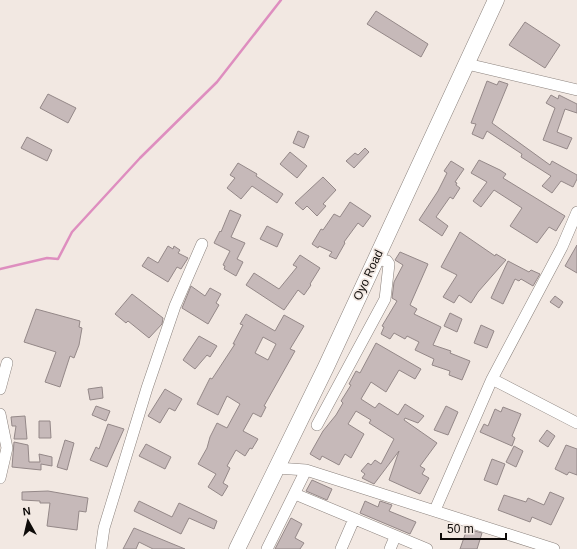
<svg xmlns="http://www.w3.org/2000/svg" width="577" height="549" font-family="Arial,sans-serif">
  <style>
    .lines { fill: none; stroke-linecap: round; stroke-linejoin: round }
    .stream { stroke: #de8ebf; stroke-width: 2.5 }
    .building { fill: #c6b9b9; stroke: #948888; fill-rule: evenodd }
    .minor-casing { stroke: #8b827d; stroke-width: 12 }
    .highway-casing { stroke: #8b827d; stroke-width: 17 }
    .minor { stroke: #fff; stroke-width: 11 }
    .highway { stroke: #fff; stroke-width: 16 }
    .labels { text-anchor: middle; stroke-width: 3.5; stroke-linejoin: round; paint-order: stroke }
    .street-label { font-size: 12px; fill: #0e0b09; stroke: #f2e8e2 }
  </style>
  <rect width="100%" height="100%" fill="#f2e8e2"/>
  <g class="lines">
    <!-- stream -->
    <path class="stream" d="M0 269 47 258 58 259 72 232 140 158 217 82 281 0"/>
  </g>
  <!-- building -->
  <path class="building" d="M376 11 428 44 421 57 367 24Z
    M525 22 560 45 545 68 509 45Z
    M487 81 497 85 499 81 508 84 492 123 550 165 552 161 577 175V179L573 187 561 181 552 193 542 186 551 176 521 157 522 154 487 131 483 139 472 134 476 124 471 123Z
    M48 94 76 108 68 123 40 108Z
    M551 95 558 99 559 95 577 104V113L565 109 557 132 572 138 567 149 543 140 555 108 546 103Z
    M298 131 309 136 304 148 293 143Z
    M27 137 52 150 47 161 21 148Z
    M365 148 369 152 354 168 346 161 355 153 358 155Z
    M290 152 307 166 297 178 280 164Z
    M479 160 500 170 506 174 503 178 565 216 556 231 549 227 537 243 510 226 522 208 494 190 481 207 473 201 487 182 471 173Z
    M451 161 464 169 455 182 457 183 456 185 460 188 453 199 450 197 436 217 448 226 442 236 419 220 438 191 447 173 444 171Z
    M238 163 257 174 256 176 283 194 277 203 252 186 241 199 227 188 235 178 230 175Z
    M323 177 336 190 323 204 326 206 317 216 307 206 303 210 295 203Z
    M350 202 371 216 363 227 358 223 344 242 345 243 336 259 329 256 332 252 319 246 318 248 312 244 321 229 323 230 334 214 340 217Z
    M230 210 241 215 231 237 245 243 237 259 243 262 236 276 224 269 225 266 223 265 230 251 214 243 220 231 221 232Z
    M267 226 283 234 277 247 260 239Z
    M460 232 495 256 496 254 506 260 478 292 471 303 459 295 454 303 443 297 457 275 441 267Z
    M577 245V273L565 266Z
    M168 246 173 249 174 246 180 250 178 253 188 258 181 269 177 267 168 282 142 266 148 257 158 263Z
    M400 252 428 264 410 305 417 309 414 314 441 327 433 345 451 351 450 353 470 361 462 380 449 375 450 371 432 365 434 359 415 350 419 342 407 336 405 339 394 333 390 339 381 334 384 327 382 326 397 301 392 298 394 282 403 265 395 260Z
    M300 255 320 268 310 284 311 285 304 295 298 290 284 310 246 285 254 273 279 289 297 267 293 265Z
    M508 261 529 272 531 270 540 274 533 286 521 279 519 281 515 279 503 304 491 298Z
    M191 286 205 296 210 288 221 294 216 303 219 305 208 324 182 308Z
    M132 294 163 318 162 324 149 338 128 321 126 323 115 314Z
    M555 296 563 302 559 308 550 302Z
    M36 309 80 321 79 327 82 328 79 345 74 358 70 356 60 387 45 382 56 352 24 342Z
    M450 313 462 319 457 332 444 326Z
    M246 314 275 331 284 315 304 326 290 349 295 351 264 406 266 407 261 417 253 413 243 431 258 439 252 449 250 448 245 456 236 450 227 466 230 468 223 483 228 486 222 496 208 487 216 474 198 464 207 448 210 437 217 423 227 428 240 404 227 396 218 415 197 404 210 378 212 379 235 344H233L243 325 240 324ZM263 337 276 344 268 360 255 353Z
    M481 325 494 331 487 348 474 343Z
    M199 336 217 346 210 357 207 355 195 369 183 360Z
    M376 343 421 369 415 379 399 370 386 392 371 382 361 399 375 408 379 403 398 415 405 404 424 416 418 423 405 418 404 420 437 443 420 466 425 469 422 474 429 478 420 494 389 480 399 451 374 484 362 478 365 474 361 471 368 463 371 465 375 460 381 464 394 439 369 423 371 420 356 411 348 424 364 434 351 458 345 454 339 465 322 456 320 460 310 454 323 431 336 415 343 403 341 401 351 385 349 384 356 371 360 373Z
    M102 387 103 398 90 400 88 389Z
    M165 389 182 399 175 411 169 408 160 423 148 416Z
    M96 406 110 411 106 421 92 415Z
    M446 406 458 412 448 435 434 430Z
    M503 407 521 414 512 436 515 438 512 446 480 432 484 424 488 426 495 409 501 412Z
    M25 416 27 439H14L16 426H12L11 417Z
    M39 421H50L51 438H39Z
    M108 424 124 429 107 467 90 460 96 447 99 449Z
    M547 430 555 436 548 447 539 441Z
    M65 440 74 443 67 470 57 467Z
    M14 442 28 445 29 462H40L39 454 52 457V466L41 464V470L12 467Z
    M146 444 171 457 165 469 139 456Z
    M566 445 577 449V475L569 472 567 475 555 469Z
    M514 446 523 451 516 467 506 462Z
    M492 459 505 464 497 485 484 480Z
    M312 480 332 489 327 500 306 491Z
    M48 491 88 498 86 512 79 511 77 530 47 526 50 503H40V501L22 500V492Z
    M550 492 564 498 551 525 532 517 530 522 498 510 504 495 526 502 528 498 544 505Z
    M139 501 172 517 179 503 217 521 214 529 189 518 181 534 134 511Z
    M365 501 378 507 380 501 392 505 389 511 416 522 410 534 360 513Z
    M291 518 302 524 295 538 304 543 300 549H275Z
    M134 528 185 549H153L139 542 136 549H123Z
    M467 529 482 533 477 549H460Z"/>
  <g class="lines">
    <!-- minor casing -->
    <g class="minor-casing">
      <path id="minor" d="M467 64 577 90
        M492 379 577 423
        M0 389 7 363
        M0 414 7 448 0 478
        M317 425 385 299 389 264 387 261 375 259
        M277 468 306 470 554 549
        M295 494 427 549
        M435 510 492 379 562 247 577 212
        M101 549 104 528 147 388 175 306 202 244
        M267 549 306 470
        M341 549 354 519
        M390 549 395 537"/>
    </g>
    <!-- highway casing -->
    <g class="highway-casing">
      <path id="highway" d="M237 549 326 367 496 0"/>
    </g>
    <!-- minor -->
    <use href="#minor" class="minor"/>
    <!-- highway -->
    <use href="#highway" class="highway"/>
  </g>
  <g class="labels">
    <!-- street labels -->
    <g class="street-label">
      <text transform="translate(368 275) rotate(-65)" y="4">Oyo Road</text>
    </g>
  </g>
  <!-- north arrow -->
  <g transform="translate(28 521) rotate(352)" stroke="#f2e8e2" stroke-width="3" paint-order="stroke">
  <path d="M0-3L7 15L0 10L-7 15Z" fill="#0e0b09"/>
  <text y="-6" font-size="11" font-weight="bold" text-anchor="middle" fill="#0e0b09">N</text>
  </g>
  <!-- scale -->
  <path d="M441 533v6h65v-6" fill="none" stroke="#0e0b09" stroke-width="2"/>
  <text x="447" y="533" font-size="12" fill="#0e0b09" stroke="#f2e8e2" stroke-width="3" paint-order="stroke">50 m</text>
</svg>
